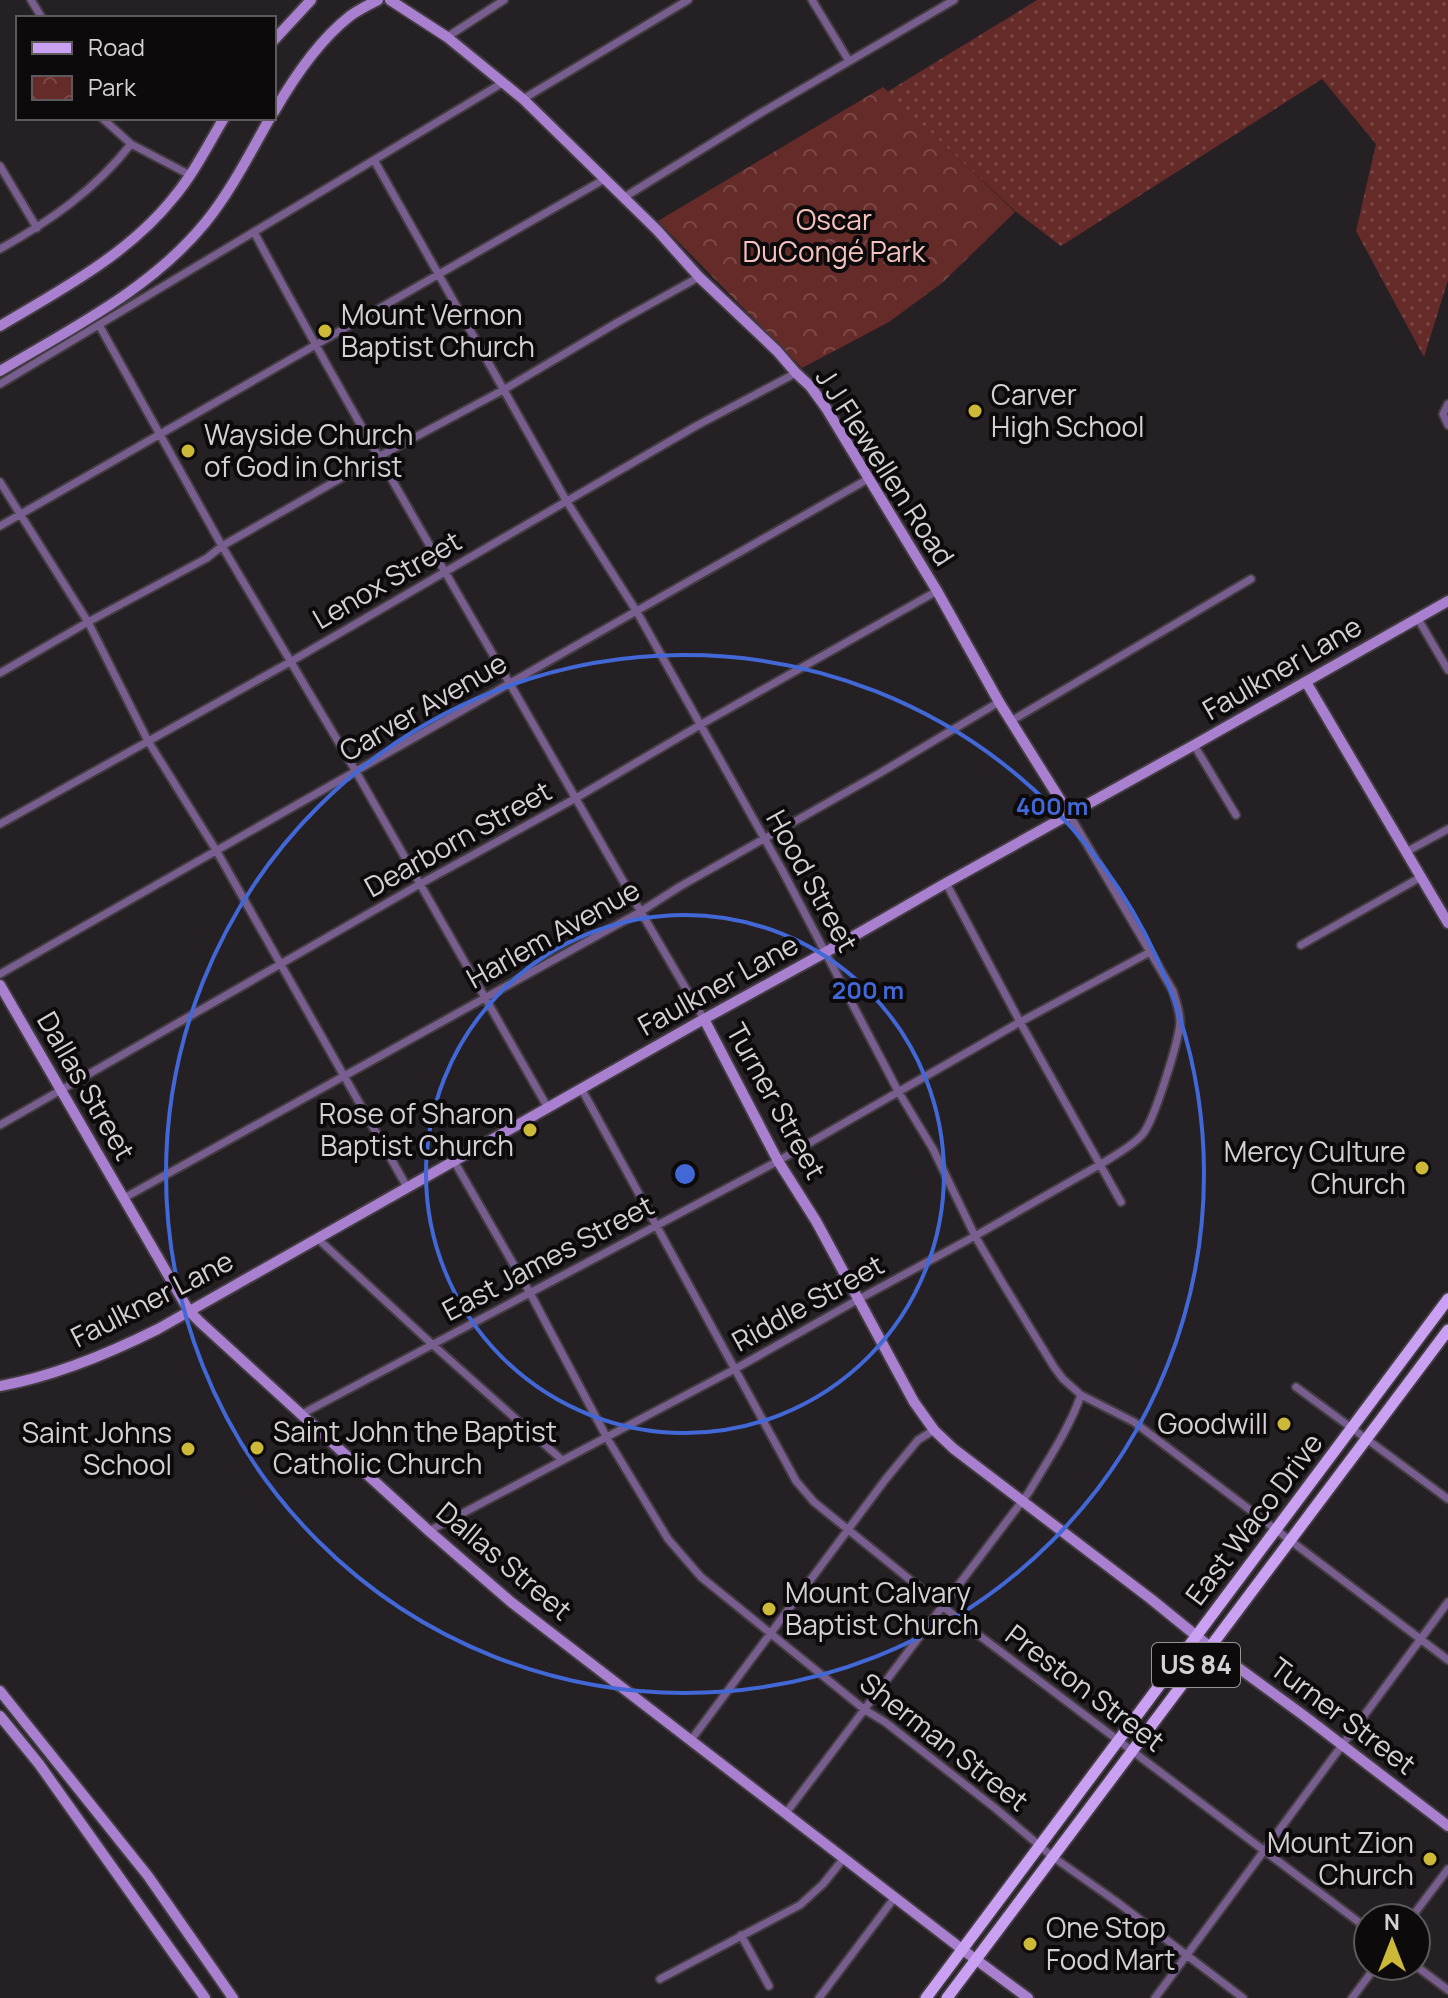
<svg xmlns="http://www.w3.org/2000/svg" width="1448" height="1998" font-family="Manrope,sans-serif">
  <style>
    .grass { fill: url(#grass-dots) }
    .park { fill: url(#park-crowns) }
    .lines { fill: none; stroke-linecap: round; stroke-linejoin: round }
    .street-casing { stroke: #413c40; stroke-width: 11 }
    .secondary-casing { stroke: #413c40; stroke-width: 14 }
    .primary-casing { stroke: #413c40; stroke-width: 15 }
    .street { stroke: #785e8f; stroke-width: 7 }
    .secondary { stroke: #a980cf; stroke-width: 10 }
    .primary { stroke: #caa0f2; stroke-width: 11 }
    .ring { fill: none; stroke: #4268d7; stroke-width: 4 }
    .poi-dot { fill: #ccb938; stroke: #0d0a0c; stroke-width: 3 }
    .labels { text-anchor: middle; stroke-width: 8; stroke-linejoin: round; paint-order: stroke }
    .shield { fill: #0d0a0c; stroke: #989597; stroke-width: 2 }
    .shield-label { font-size: 26px; font-weight: bold; fill: #d4d0d3 }
    .park-label { font-size: 28px; fill: #f6c2be; stroke: #0d0a0c }
    .poi-label { font-size: 28px; fill: #d4d0d3; stroke: #0d0a0c; text-anchor: start }
    .street-label { font-size: 28px; fill: #d4d0d3; stroke: #0d0a0c }
    .centre { fill: #4268d7; stroke: #0d0a0c; stroke-width: 4 }
    .ring-label { font-size: 24px; text-anchor: middle; font-weight: bold; fill: #4268d7; stroke: #0d0a0c; stroke-width: 8; stroke-linejoin: round; paint-order: stroke }
  </style>
  <defs>
    <pattern id="grass-dots" width="8" height="8" patternUnits="userSpaceOnUse" patternTransform="scale(2)"><rect width="8" height="8" fill="#652b29"/><path d="M2 2h.1M6 6h.1" fill="none" stroke="#7a4947" stroke-width="1.8" stroke-linecap="round"/></pattern>
    <pattern id="park-crowns" width="20" height="18" patternUnits="userSpaceOnUse" patternTransform="scale(2)"><rect width="20" height="18" fill="#652b29"/><path d="M2 6a3 3 0 1 1 6 0M12 15a3 3 0 1 1 6 0" fill="none" stroke="#7a4947"/></pattern>
  </defs>
  <rect width="100%" height="100%" fill="#252024"/>
  <!-- grass -->
  <path class="grass" d="M1037 0H1448V280L1424 357 1356 231 1376 144 1322 79 1061 246 1015 211 887 92Z"/>
  <!-- park -->
  <path class="park" d="M883 87 1015 212 942 283 889 322 802 368 658 221Z"/>
  <g class="lines">
    <!-- street casing -->
    <g class="street-casing">
      <path id="street" d="M31 0 42 18
        M812 0 849 61
        M447 37 504 0
        M523 99 688 0
        M102 118 131 144 190 175
        M374 160 567 502 637 612 781 868 898 1091 933 1149 975 1236 1002 1282 1054 1367 1063 1379 1081 1395 1134 1422 1448 1660
        M0 166 37 228
        M623 198 759 114 954 0
        M254 232C336 385 423 534 510 684 575 796 637 908 704 1019
        M0 249C50 221 95 190 131 144
        M99 325 222 546 355 770 548 1108
        M0 384 504 82
        M1448 404 1443 414 1448 425
        M0 482 88 622 148 741 216 850 407 1187
        M0 526 603 180
        M1418 619 1448 670
        M0 673 88 622 207 558 222 546 378 457 505 389 618 322 699 277
        M1011 721 1251 579
        M1194 745 1236 815
        M0 824 290 662 696 426 796 373
        M1406 852 1448 829
        M946 883 1020 1022 1121 1202
        M1301 945 1421 877
        M0 974 868 479
        M581 1088 789 1468 796 1481 814 1502 972 1630 1368 1929
        M0 1125 420 884 576 798 700 725 937 591
        M454 1161 530 1293 607 1438 668 1539 701 1577 865 1710 885 1722 995 1808 1053 1857 1117 1902 1243 1998
        M124 1198 640 912 679 887 880 773 999 702
        M317 1238 433 1345 562 1460
        M1296 1387 1448 1499
        M300 1415 778 1161 1020 1022 1150 952
        M429 1531 735 1369 859 1299 975 1236 1101 1164C1115 1155 1131 1147 1142 1135 1154 1122 1179 1040 1180 1022 1180 1012 1176 1001 1173 991L1069 814
        M691 1740 885 1480 918 1440 934 1430
        M786 1813 1029 1492C1048 1460 1069 1429 1081 1395
        M1411 1918 1448 1869
        M741 1935 769 1986
        M1416 1966 1448 1990
        M660 1979 800 1905 823 1884 844 1858
        M819 1998 895 1897
        M1155 1998 1448 1602
        M1352 1998 1376 1966"/>
    </g>
    <!-- secondary casing -->
    <g class="secondary-casing">
      <path id="secondary" d="M390 0 447 37 523 99 657 230 699 277 777 351 796 373 810 386 826 408 937 591 999 702 1069 814
        M274 40 311 0
        M274 112C294 77 318 41 350 16 358 10 368 5 378 0
        M0 326C62 289 129 254 174 197 194 173 208 145 224 118
        M0 371C72 328 151 289 205 223 231 191 250 153 270 118
        M1306 682 1448 923
        M0 985 189 1311 200 1322 429 1531 511 1602 963 1950 1028 1998
        M704 1019 778 1161 816 1221 914 1402 934 1430 954 1449 1151 1599 1210 1647 1303 1715 1448 1826
        M0 1386C55 1376 108 1354 158 1329L704 1019 826 952 946 883 1194 745 1448 601
        M0 1691 148 1876 233 1998
        M0 1716 39 1764 205 1998"/>
    </g>
    <!-- primary casing -->
    <g class="primary-casing">
      <path id="primary" d="M926 1998 1448 1299
        M947 1998 1448 1330"/>
    </g>
    <!-- street -->
    <use href="#street" class="street"/>
    <!-- secondary -->
    <use href="#secondary" class="secondary"/>
    <!-- primary -->
    <use href="#primary" class="primary"/>
  </g>
  <!-- distance rings -->
  <g class="ring">
    <circle cx="685" cy="1174" r="259"/>
    <circle cx="685" cy="1174" r="519"/>
  </g>
  <!-- markers -->
  <g class="poi-dot">
    <circle cx="325" cy="331" r="8"/>
    <circle cx="975" cy="411" r="8"/>
    <circle cx="188" cy="451" r="8"/>
    <circle cx="530" cy="1130" r="8"/>
    <circle cx="1422" cy="1168" r="8"/>
    <circle cx="1284" cy="1424" r="8"/>
    <circle cx="257" cy="1448" r="8"/>
    <circle cx="188" cy="1449" r="8"/>
    <circle cx="769" cy="1609" r="8"/>
    <circle cx="1430" cy="1859" r="8"/>
    <circle cx="1030" cy="1944" r="8"/>
  </g>
  <g class="labels">
    <!-- shield labels -->
    <rect class="shield" x="1152" y="1643" width="88" height="44" rx="6"/>
    <g class="shield-label">
      <text x="1196" y="1674">US 84</text>
    </g>
    <!-- park labels -->
    <g class="park-label">
      <text x="834" y="230">Oscar<tspan x="834" dy="32">DuCongé Park</tspan></text>
    </g>
    <!-- poi labels -->
    <g class="poi-label">
      <text x="341" y="325">Mount Vernon<tspan x="341" dy="32">Baptist Church</tspan></text>
      <text x="991" y="405">Carver<tspan x="991" dy="32">High School</tspan></text>
      <text x="204" y="445">Wayside Church<tspan x="204" dy="32">of God in Christ</tspan></text>
      <text x="514" y="1124" text-anchor="end">Rose of Sharon<tspan x="514" dy="32">Baptist Church</tspan></text>
      <text x="1406" y="1162" text-anchor="end">Mercy Culture<tspan x="1406" dy="32">Church</tspan></text>
      <text x="1268" y="1434" text-anchor="end">Goodwill</text>
      <text x="273" y="1442">Saint John the Baptist<tspan x="273" dy="32">Catholic Church</tspan></text>
      <text x="172" y="1443" text-anchor="end">Saint Johns<tspan x="172" dy="32">School</tspan></text>
      <text x="785" y="1603">Mount Calvary<tspan x="785" dy="32">Baptist Church</tspan></text>
      <text x="1414" y="1853" text-anchor="end">Mount Zion<tspan x="1414" dy="32">Church</tspan></text>
      <text x="1046" y="1938">One Stop<tspan x="1046" dy="32">Food Mart</tspan></text>
    </g>
    <!-- street labels -->
    <g class="street-label">
      <text transform="translate(885 467) rotate(57)" y="10">J J Flewellen Road</text>
      <text transform="translate(387 580) rotate(-30)" y="10">Lenox Street</text>
      <text transform="translate(1282 668) rotate(-30)" y="10">Faulkner Lane</text>
      <text transform="translate(423 707) rotate(-30)" y="10">Carver Avenue</text>
      <text transform="translate(458 839) rotate(-29)" y="10">Dearborn Street</text>
      <text transform="translate(812 881) rotate(61)" y="10">Hood Street</text>
      <text transform="translate(553 934) rotate(-29)" y="10">Harlem Avenue</text>
      <text transform="translate(718 985) rotate(-29)" y="10">Faulkner Lane</text>
      <text transform="translate(86 1086) rotate(60)" y="10">Dallas Street</text>
      <text transform="translate(776 1101) rotate(61)" y="10">Turner Street</text>
      <text transform="translate(548 1258) rotate(-28)" y="10">East James Street</text>
      <text transform="translate(152 1299) rotate(-27)" y="10">Faulkner Lane</text>
      <text transform="translate(808 1303) rotate(-29)" y="10">Riddle Street</text>
      <text transform="translate(1254 1519) rotate(-53)" y="10">East Waco Drive</text>
      <text transform="translate(504 1561) rotate(40)" y="10">Dallas Street</text>
      <text transform="translate(1085 1688) rotate(37)" y="10">Preston Street</text>
      <text transform="translate(1343 1716) rotate(37)" y="10">Turner Street</text>
      <text transform="translate(944 1742) rotate(38)" y="10">Sherman Street</text>
    </g>
  </g>
  <circle cx="685" cy="1174" r="12" class="centre"/>
  <g class="ring-label">
    <text x="1052" y="815">400 m</text>
    <text x="868" y="999">200 m</text>
  </g>
  <!-- legend -->
  <rect x="16" y="16" width="260" height="104" fill="#0d0a0c" stroke="#5d595c" stroke-width="2"/>
  <rect x="32" y="42" width="40" height="12" fill="#caa0f2" stroke="#5d595c" stroke-width="2"/>
  <text x="88" y="56" font-size="24" fill="#d4d0d3">Road</text>
  <rect x="32" y="76" width="40" height="24" fill="url(#park-crowns)" stroke="#5d595c" stroke-width="2"/>
  <text x="88" y="96" font-size="24" fill="#d4d0d3">Park</text>
  <!-- north arrow -->
  <g transform="translate(1392 1942)"><circle r="38" fill="#0d0a0c" stroke="#5d595c" stroke-width="2"/>
  <path d="M0-6L14 30L0 20L-14 30Z" fill="#ccb938"/>
  <text y="-12" font-size="22" font-weight="bold" text-anchor="middle" fill="#d4d0d3">N</text>
  </g>
</svg>
